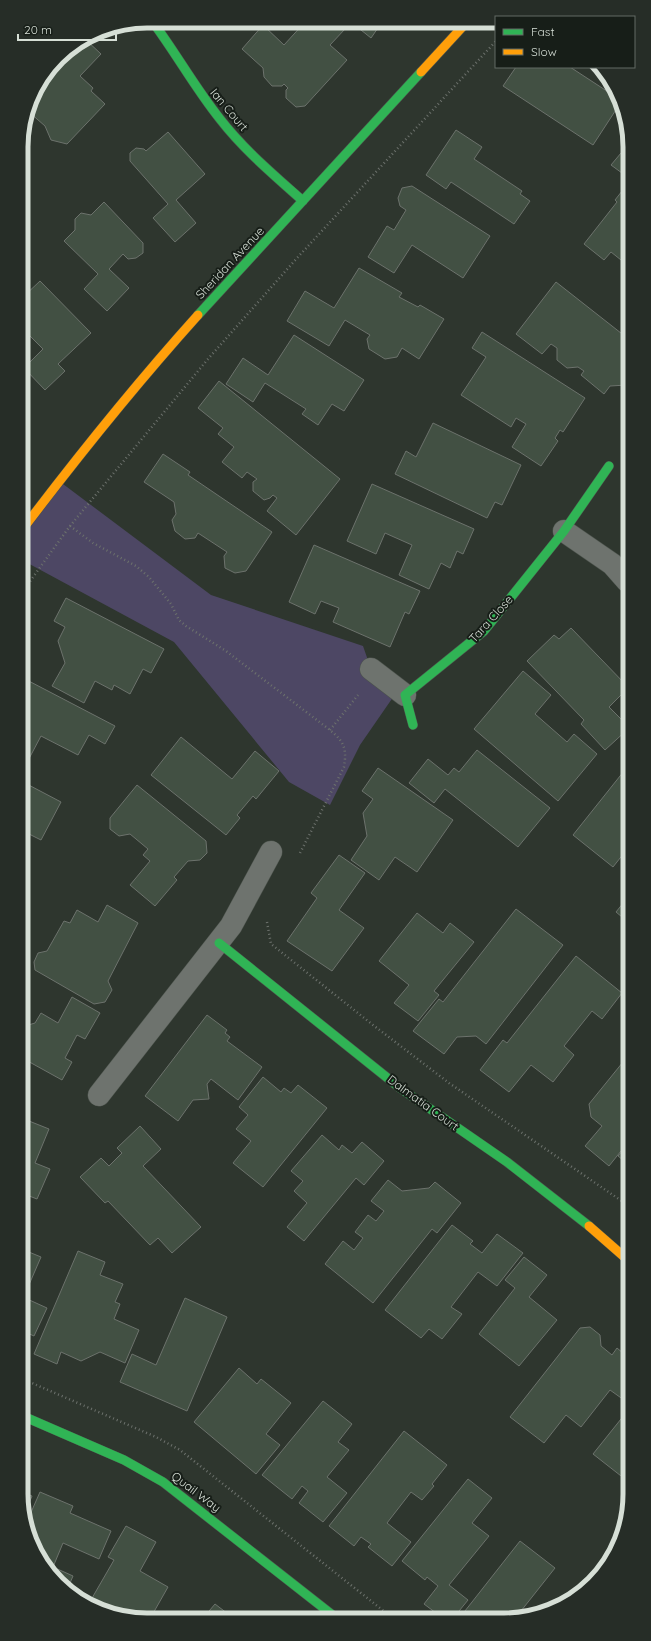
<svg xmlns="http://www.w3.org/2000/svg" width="651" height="1641" font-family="Quicksand,sans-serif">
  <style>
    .green { fill: #4d4764 }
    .building { fill: #425043; stroke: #6c726c }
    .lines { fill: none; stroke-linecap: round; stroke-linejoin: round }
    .street-casing { stroke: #4c534c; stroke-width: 23 }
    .fast-casing { stroke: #4c534c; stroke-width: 10 }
    .slow-casing { stroke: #4c534c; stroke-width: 10 }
    .path { stroke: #6d726d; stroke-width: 2.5; stroke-dasharray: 1 3; stroke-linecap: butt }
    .street { stroke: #6e736e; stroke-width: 22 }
    .fast { stroke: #30b455; stroke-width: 9 }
    .slow { stroke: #ff9f0a; stroke-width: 9 }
    .labels { text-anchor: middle; stroke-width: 4; stroke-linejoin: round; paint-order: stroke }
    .street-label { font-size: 12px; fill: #d6dfd6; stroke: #171e18 }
    .rim { fill: none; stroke: #d6dfd6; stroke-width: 5 }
  </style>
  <rect width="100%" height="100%" fill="#2e362e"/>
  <!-- green -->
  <path class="green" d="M59 481 211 595 363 646 371 669 398 690 360 745 330 805 289 782 174 642 22 560V530Z"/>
  <!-- building -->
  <path class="building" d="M305 22H337L345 29 330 45 347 60 305 106 296 107 286 98V90L288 88 284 84 282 86H272L264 77 263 68 242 49 263 25 284 45Z
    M351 22H382L371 38Z
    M85 39 101 54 80 76 93 88 91 91 105 104 67 144 51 140 45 126 29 112 34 91 61 61 58 59 64 52Z
    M516 67H570L619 99 621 102 593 145 503 86Z
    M456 130 482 147 474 159 522 191 520 194 530 201 514 224 451 182 446 189 426 175Z
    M168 132 205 174 176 200 196 223 175 242 153 218 168 204 130 161V153L136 148 144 149 146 151Z
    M626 147V176L611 165Z
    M412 186 490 236 463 278 412 245 394 273 368 257 387 226 394 230 406 210 400 206 398 198 402 188Z
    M626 186V264L611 252 604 260 584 244 617 202 615 200Z
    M104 202 143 243V253L136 258 128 259 123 254 109 269 129 288 107 311 84 289 98 274 64 241 75 230V219L81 213 91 215Z
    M359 268 402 293 399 297 418 307 420 305 444 319 419 359 402 348 397 357 385 359 369 349 367 339 370 335 345 320 329 346 287 321 305 291 334 308Z
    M40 281 91 333 58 364 65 371 45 390 24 368 43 349 22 328V298Z
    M556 282 626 337 627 385 610 386 604 394 581 375 584 371 578 367 567 368 557 360V348L551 344 542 354 516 334Z
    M482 332 585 398 563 432 560 430 555 438 558 441 541 466 512 447 526 424 516 418 511 427 461 395 486 357 472 348Z
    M294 335 364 380 344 411 332 404 318 425 302 414 306 409 265 383 253 402 226 384 243 358 268 375Z
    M219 381 340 479 296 535 267 511 277 498 273 495 270 498 264 500 253 491V482L257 479 247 472 242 478 222 462 234 447 218 434 223 428 198 408Z
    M433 423 521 465 502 505 495 502 487 518 395 474 406 451 416 457Z
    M163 454 190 472 188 475 272 532 246 571 235 573 225 568 224 556 227 552 198 533 195 538 185 539 175 531 172 520 176 514 174 502 144 482Z
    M372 484 474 529 463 554 457 551 450 568 441 563 429 589 399 575 412 545 385 533 376 554 347 541Z
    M314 545 420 591 409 614 405 612 390 647 333 622 339 608 321 601 315 614 289 602Z
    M66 598 164 649 151 673 143 669 130 694 114 685 112 690 95 681 84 703 52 686 65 663 58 641 65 627 54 621Z
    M571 628 627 686V689L609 707 628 726V729L605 750 581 724 584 720 527 661 554 635 559 639Z
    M523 671 551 695 535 714 567 742 574 734 597 754 558 801 474 729Z
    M23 678 115 726 105 744 89 735 78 755 41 736 23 770Z
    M181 737 232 779 255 751 279 771 256 799 253 796 237 815 240 818 226 835 151 775Z
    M477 750 550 808 518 847 445 789 434 803 409 783 428 759 448 775 454 768 459 772Z
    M628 755V764L624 760Z
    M628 766V848L613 867 573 835Z
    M378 768 453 820 417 872 395 857 379 880 351 860 367 836 363 813 373 799 362 791Z
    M23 782 61 802 41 840 23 831Z
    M137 785 206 841 207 853 200 860 188 861 174 877 177 880 155 906 130 885 150 861 143 855 148 849 130 834 119 836 110 829V818Z
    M339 855 365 873 339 910 364 928 332 971 287 941 317 898 311 893Z
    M628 897V922L616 912Z
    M107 905 138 923 108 981 112 990 105 1002 94 1004 35 970 34 962 38 953 47 951 64 921 70 923 77 910 98 922Z
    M516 909 563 945 486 1044 476 1036 457 1037 444 1054 413 1031 439 999 443 1002Z
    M417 913 443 933 450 923 474 942 434 991 439 995 418 1021 394 1003 409 985 379 961Z
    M576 956 622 993 602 1019 592 1011 564 1046 574 1055 553 1082 531 1065 509 1092 480 1070 503 1040 507 1043Z
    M72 997 100 1013 85 1039 77 1035 65 1058 72 1062 62 1080 24 1059V1029L25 1026 35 1023 41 1013 58 1023Z
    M207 1015 227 1030 225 1033 230 1037 227 1041 262 1067 238 1100 211 1079 207 1084 209 1099 193 1100 178 1121 145 1096Z
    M623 1062 628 1067 629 1141 609 1166 585 1146 602 1126 591 1117 589 1104Z
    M263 1077 281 1092 284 1088 291 1093 298 1085 327 1108 263 1187 233 1163 251 1141 236 1129 248 1115 239 1107Z
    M24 1119 49 1129 35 1163 50 1169 37 1199 24 1194Z
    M140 1126 161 1149 143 1166 201 1227 172 1253 158 1238 150 1245 108 1201 105 1203 80 1177 101 1158 109 1166 122 1153 117 1148Z
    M322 1135 339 1150 342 1145 352 1153 362 1142 384 1161 364 1185 356 1178 304 1241 287 1227 307 1203 294 1191 303 1181 291 1171Z
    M629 1143V1165L618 1156Z
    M388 1180 402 1191 429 1188 435 1182 461 1203 437 1233 432 1229 373 1303 325 1264 343 1241 354 1250 363 1238 355 1232 368 1215 376 1221 384 1211 371 1201Z
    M452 1225 473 1241 470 1244 482 1253 497 1234 523 1253 497 1286 478 1272 451 1307 462 1314 442 1339 429 1329 421 1338 385 1310Z
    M24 1250 41 1257 25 1294Z
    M78 1251 105 1262 100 1275 123 1284 115 1302 120 1304 114 1319 139 1330 125 1363 100 1352 81 1361 61 1352 57 1364 34 1354Z
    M524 1257 547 1275 529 1297 557 1320 519 1366 479 1334 515 1288 505 1280Z
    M25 1298 47 1308 34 1336 25 1332Z
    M185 1298 227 1317 187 1411 120 1382 132 1354 156 1365Z
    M590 1327 600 1335 601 1346 612 1355 617 1348 629 1358V1393L624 1400 610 1390 581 1427 566 1415 544 1443 510 1417 580 1328Z
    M239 1368 257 1384 261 1379 291 1403 266 1434 280 1445 256 1474 194 1422Z
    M323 1401 352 1424 338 1442 349 1450 327 1477 347 1493 323 1522 299 1503 308 1491 302 1486 292 1499 262 1475Z
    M629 1409 630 1483 593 1454Z
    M404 1431 447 1465 432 1484 434 1486 422 1500 411 1492 387 1523 411 1542 392 1566 368 1547 371 1544 361 1537 354 1546 329 1526Z
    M468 1479 492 1498 472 1523 489 1536 449 1585 468 1600 455 1616H440L424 1604 438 1586 427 1577 425 1580 402 1561Z
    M40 1492 73 1506 70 1513 111 1531 99 1559 63 1543 53 1567 73 1576 67 1590 58 1583 25 1526Z
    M25 1493 32 1496 25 1513Z
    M126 1526 156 1542 140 1571 168 1587 151 1617 123 1618 88 1605 114 1560 108 1557Z
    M520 1541 555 1568 517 1616H461Z
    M215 1604 232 1617H204Z"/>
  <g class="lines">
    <!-- street casing -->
    <g class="street-casing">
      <path id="street" d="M564 531 612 564 627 581
        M371 669 405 695
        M99 1095 231 926 271 852"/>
    </g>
    <!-- fast casing -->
    <g class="fast-casing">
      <path id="fast" d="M152 21C176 53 195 88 220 119 244 150 274 175 303 201
        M198 315 421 72
        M413 725 405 695 484 631 564 531 609 466
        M219 943 400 1088 507 1162 589 1226
        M25 1417 124 1460 163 1482 335 1617"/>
    </g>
    <!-- slow casing -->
    <g class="slow-casing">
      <path id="slow" d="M421 72 466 23
        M22 530C78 456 136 384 198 315
        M589 1226 629 1261"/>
    </g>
    <!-- path -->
    <path class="path" d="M70 526 93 543 136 566 149 577 171 604 179 620 186 626 226 651 330 730C344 742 347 748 344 767L299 855
      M23 591 70 526 208 359 298 257 496 41
      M330 730 358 695
      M267 922 271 944 373 1025 449 1083 629 1206
      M25 1380 156 1437 180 1450 390 1616"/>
    <!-- street -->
    <use href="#street" class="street"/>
    <!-- fast -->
    <use href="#fast" class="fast"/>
    <!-- slow -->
    <use href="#slow" class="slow"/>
  </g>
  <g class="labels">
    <!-- street labels -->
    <g class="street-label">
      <text transform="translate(229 110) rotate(50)" y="4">Ian Court</text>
      <text transform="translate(230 263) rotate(-47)" y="4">Sheridan Avenue</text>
      <text transform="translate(491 619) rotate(-48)" y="4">Tara Close</text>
      <text transform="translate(423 1103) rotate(36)" y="4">Dalmatia Court</text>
      <text transform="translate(196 1492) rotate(37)" y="4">Quail Way</text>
    </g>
  </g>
  <!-- crop -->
  <path d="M0 0H651V1641H0ZM147 28H504A119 119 0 0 1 623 147V1494A119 119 0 0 1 504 1613H147A119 119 0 0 1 28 1494V147A119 119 0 0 1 147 28Z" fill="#262d27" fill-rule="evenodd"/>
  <path class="rim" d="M147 28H504A119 119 0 0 1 623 147V1494A119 119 0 0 1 504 1613H147A119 119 0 0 1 28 1494V147A119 119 0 0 1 147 28Z"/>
  <!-- legend -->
  <rect x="495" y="16" width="140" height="52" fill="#171e18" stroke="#636b64"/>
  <rect x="503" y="29" width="20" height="6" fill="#30b455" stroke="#636b64"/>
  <text x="531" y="36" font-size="12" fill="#d6dfd6">Fast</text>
  <rect x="503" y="49" width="20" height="6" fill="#ff9f0a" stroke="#636b64"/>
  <text x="531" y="56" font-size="12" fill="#d6dfd6">Slow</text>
  <!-- scale -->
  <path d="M18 34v6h98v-6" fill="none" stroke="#d6dfd6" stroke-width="2"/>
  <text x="24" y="34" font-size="12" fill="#d6dfd6" stroke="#171e18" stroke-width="3" paint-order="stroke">20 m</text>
</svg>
